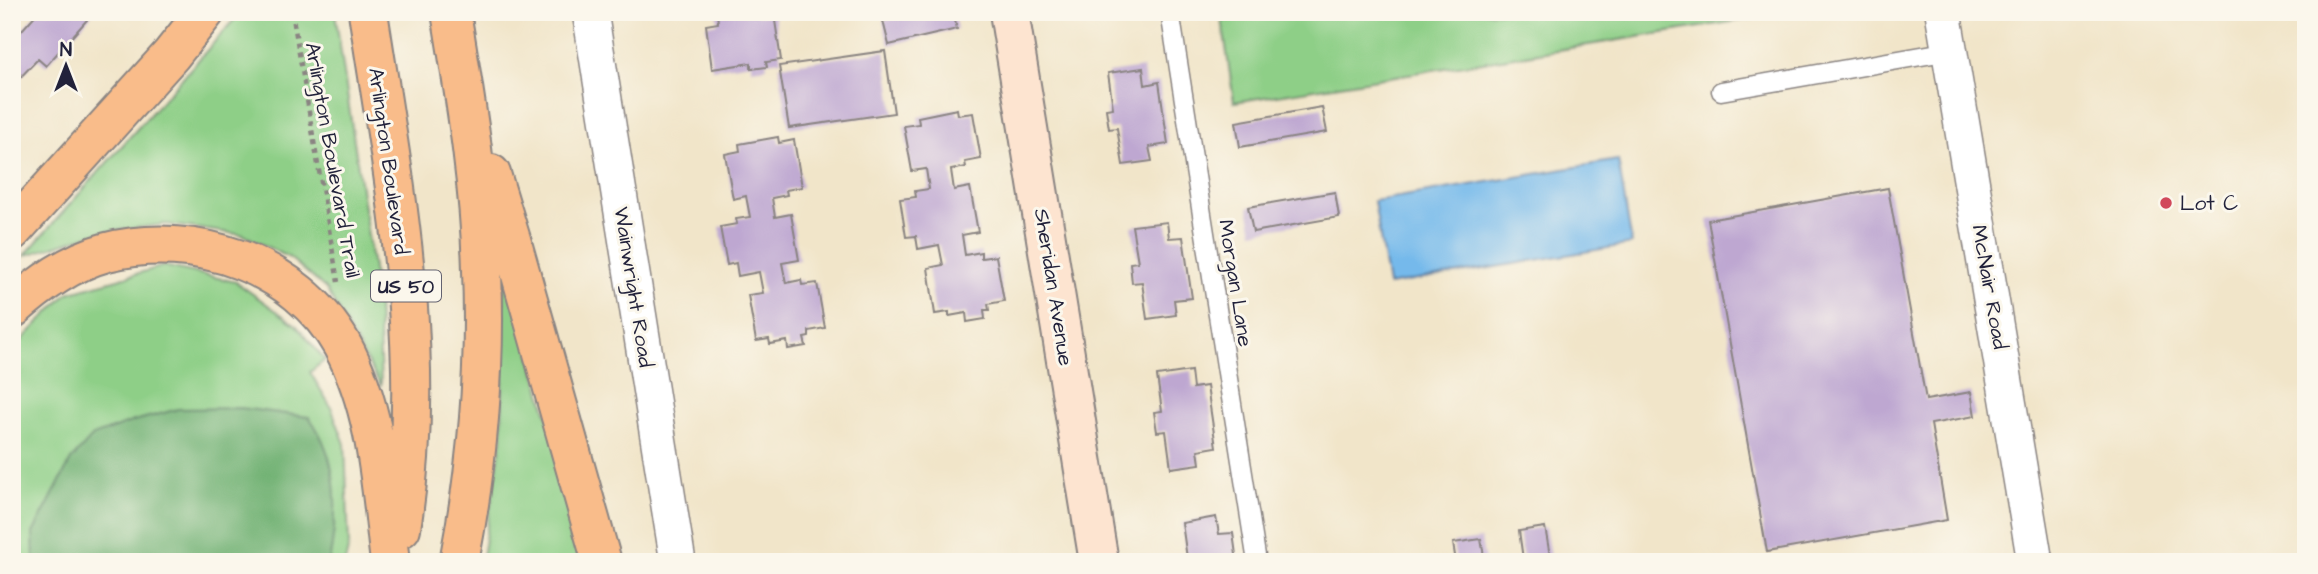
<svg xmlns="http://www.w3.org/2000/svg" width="2318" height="574" font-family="'Architects Daughter',sans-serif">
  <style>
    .green { fill: #8ecf87; stroke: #587861; stroke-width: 2 }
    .forest { fill: #72b274; stroke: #4a6a58; stroke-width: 2 }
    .water { fill: #75b9eb; stroke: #4c6e93; stroke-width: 2 }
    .building { fill: #bea7d1 }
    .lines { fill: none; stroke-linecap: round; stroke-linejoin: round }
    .lane-casing { stroke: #8a8482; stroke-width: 21 }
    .street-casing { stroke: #8a8482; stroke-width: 38 }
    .secondary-casing { stroke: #8a8482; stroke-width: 42 }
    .highway-casing { stroke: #8a8482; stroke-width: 42 }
    .path { stroke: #8a8482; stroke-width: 4.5; stroke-dasharray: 5 5; stroke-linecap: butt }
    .lane { stroke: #fff; stroke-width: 18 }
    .street { stroke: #fff; stroke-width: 35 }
    .secondary { stroke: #fde4d0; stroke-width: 38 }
    .highway { stroke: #f9bc8a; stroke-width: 38 }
    .poi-dot { fill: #d1495b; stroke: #fbf7ec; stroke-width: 2.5 }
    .labels { text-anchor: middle; stroke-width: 6; stroke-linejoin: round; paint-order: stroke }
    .shield { fill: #fbf7ec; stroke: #636270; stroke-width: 2 }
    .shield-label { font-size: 19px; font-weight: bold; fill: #22223b }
    .street-label { font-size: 21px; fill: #22223b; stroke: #fbf7ec }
    .poi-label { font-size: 21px; fill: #22223b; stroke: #fbf7ec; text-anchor: start }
  </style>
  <rect width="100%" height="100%" fill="#fbf7ec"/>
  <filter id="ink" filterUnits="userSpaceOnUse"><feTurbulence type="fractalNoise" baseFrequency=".0143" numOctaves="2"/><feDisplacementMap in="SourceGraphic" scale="14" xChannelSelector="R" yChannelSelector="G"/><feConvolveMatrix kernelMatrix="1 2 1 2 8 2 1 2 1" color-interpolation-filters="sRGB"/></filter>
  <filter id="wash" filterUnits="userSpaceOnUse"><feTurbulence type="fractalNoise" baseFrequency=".00686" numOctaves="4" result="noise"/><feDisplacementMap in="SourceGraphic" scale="28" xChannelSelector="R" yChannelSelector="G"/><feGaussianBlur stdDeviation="1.57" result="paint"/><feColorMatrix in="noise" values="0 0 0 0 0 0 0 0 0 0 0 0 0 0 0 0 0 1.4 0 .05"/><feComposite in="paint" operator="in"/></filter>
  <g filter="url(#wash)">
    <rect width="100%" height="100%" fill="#f1e5c9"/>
    <!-- green -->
    <path class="green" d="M241 12H335L378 303 381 386 326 289 290 258 244 235 166 224 96 233 24 256Z
      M1221 12H1793L1234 102Z
      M504 259 588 562H481L502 440Z
      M164 266 236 282 296 325 325 360 310 372 331 407 345 444 349 545 345 562H12V350L68 293Z"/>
    <!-- forest -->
    <path class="forest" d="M241 408 309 417C340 459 339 512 329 562H34L33 533 71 460 93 436 134 421 178 409Z"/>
    <!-- water -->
    <path class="water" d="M1618 160 1632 244 1388 285 1374 201Z"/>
    <g id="blocks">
      <!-- building -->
      <path class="building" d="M38 12H94L46 66 38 59 12 86V35L15 38Z
        M717 12H756L757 16 774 14 781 60 766 62 767 67 751 69V63L712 69 706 25 718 23Z
        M894 12H953L957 29 889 45 883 21 895 18Z
        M885 51 894 113 789 128 779 66Z
        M1143 68 1145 85 1159 82 1168 144 1149 147 1152 161 1123 165 1117 128 1109 129 1106 109 1113 108 1108 73Z
        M1322 107 1327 132 1240 147 1236 122Z
        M957 109 958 115 973 113 981 159 965 162 966 167 951 170 954 190 970 187 978 232 962 235 965 255 981 252V258L996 256 1004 301 988 304 989 310H984L985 319 967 322 966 313 949 316V312L935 314 928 268 943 265 939 245 918 249 916 236 906 237 900 199 916 197 915 191 929 189 926 169 912 171 904 126 919 124 918 117Z
        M778 137 779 143 794 140 802 187 786 190 787 195 772 198 775 217 791 214 799 260 782 263 786 283 801 280 802 285 817 283 825 328 809 331V337L804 338 806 346 788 349 787 341 770 344 769 339 756 341 748 295 763 293 759 272 738 276 736 263 727 265 720 227 737 224 736 219 750 217 746 196 733 199 725 154 740 151 739 144Z
        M1888 188 1926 400 1971 392 1975 416 1931 424 1947 520 1767 552 1708 220Z
        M1335 192 1339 217 1253 232 1248 207Z
        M1167 222 1169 238 1183 237 1192 298 1174 300 1176 315 1147 319 1142 282 1132 283 1130 263 1138 262 1132 226Z
        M1191 371 1193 388 1207 386 1216 447 1198 450 1200 464 1171 468 1166 431 1157 432 1154 412 1162 411 1157 376Z
        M1216 517 1219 534 1233 533 1237 562H1180V559L1187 558 1182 523Z
        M1545 527 1551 562H1516L1523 559 1519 531Z
        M1481 539 1485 562H1456L1453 543Z"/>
    </g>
  </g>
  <g filter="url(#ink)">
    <use href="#blocks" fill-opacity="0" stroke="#8a8482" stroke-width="2"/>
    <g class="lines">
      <!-- lane casing -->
      <g class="lane-casing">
        <path id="lane" d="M1170 12 1257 562
          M1721 91 1950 51"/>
      </g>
      <!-- street casing -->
      <g class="street-casing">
        <path id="street" d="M590 12 678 562
          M1943 12 2035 562"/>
      </g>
      <!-- secondary casing -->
      <g class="secondary-casing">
        <path id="secondary" d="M1009 12 1099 562"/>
      </g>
      <!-- highway casing -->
      <g class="highway-casing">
        <path id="highway" d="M368 12C394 182 429 357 401 528
          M451 12C465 98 480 184 482 271 486 369 478 465 459 562
          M491 174 512 243 602 562
          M12 231 171 55 205 12
          M12 309C40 284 70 262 107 252 194 230 297 264 342 345 378 411 381 489 390 562"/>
      </g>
      <!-- path -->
      <path class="path" d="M292 12 338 282"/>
      <!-- lane -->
      <use href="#lane" class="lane"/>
      <!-- street -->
      <use href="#street" class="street"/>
      <!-- secondary -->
      <use href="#secondary" class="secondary"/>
      <!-- highway -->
      <use href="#highway" class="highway"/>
    </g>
  </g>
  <!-- markers -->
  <circle class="poi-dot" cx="2166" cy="203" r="7"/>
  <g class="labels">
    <!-- shield labels -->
    <rect class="shield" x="371" y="270.5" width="70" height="31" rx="5"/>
    <g class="shield-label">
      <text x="406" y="293">US 50</text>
    </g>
    <!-- street labels -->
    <g class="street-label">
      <text transform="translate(333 160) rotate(80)" y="7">Arlington Boulevard Trail</text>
      <text transform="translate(389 161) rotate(82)" y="7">Arlington Boulevard</text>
      <text transform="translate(1236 283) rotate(81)" y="7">Morgan Lane</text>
      <text transform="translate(634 287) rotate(81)" y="7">Wainwright Road</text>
      <text transform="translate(1054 287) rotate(81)" y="7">Sheridan Avenue</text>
      <text transform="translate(1990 287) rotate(80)" y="7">McNair Road</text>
    </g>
    <!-- poi labels -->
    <g class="poi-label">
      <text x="2180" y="210">Lot C</text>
    </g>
  </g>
  <!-- margin -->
  <rect width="2318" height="574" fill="none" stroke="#fbf7ec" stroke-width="42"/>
  <!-- north arrow -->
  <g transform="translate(66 66)" stroke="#fbf7ec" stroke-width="5" paint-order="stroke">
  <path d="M0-5L12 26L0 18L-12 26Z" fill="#22223b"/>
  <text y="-10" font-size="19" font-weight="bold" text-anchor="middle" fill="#22223b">N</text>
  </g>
</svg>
